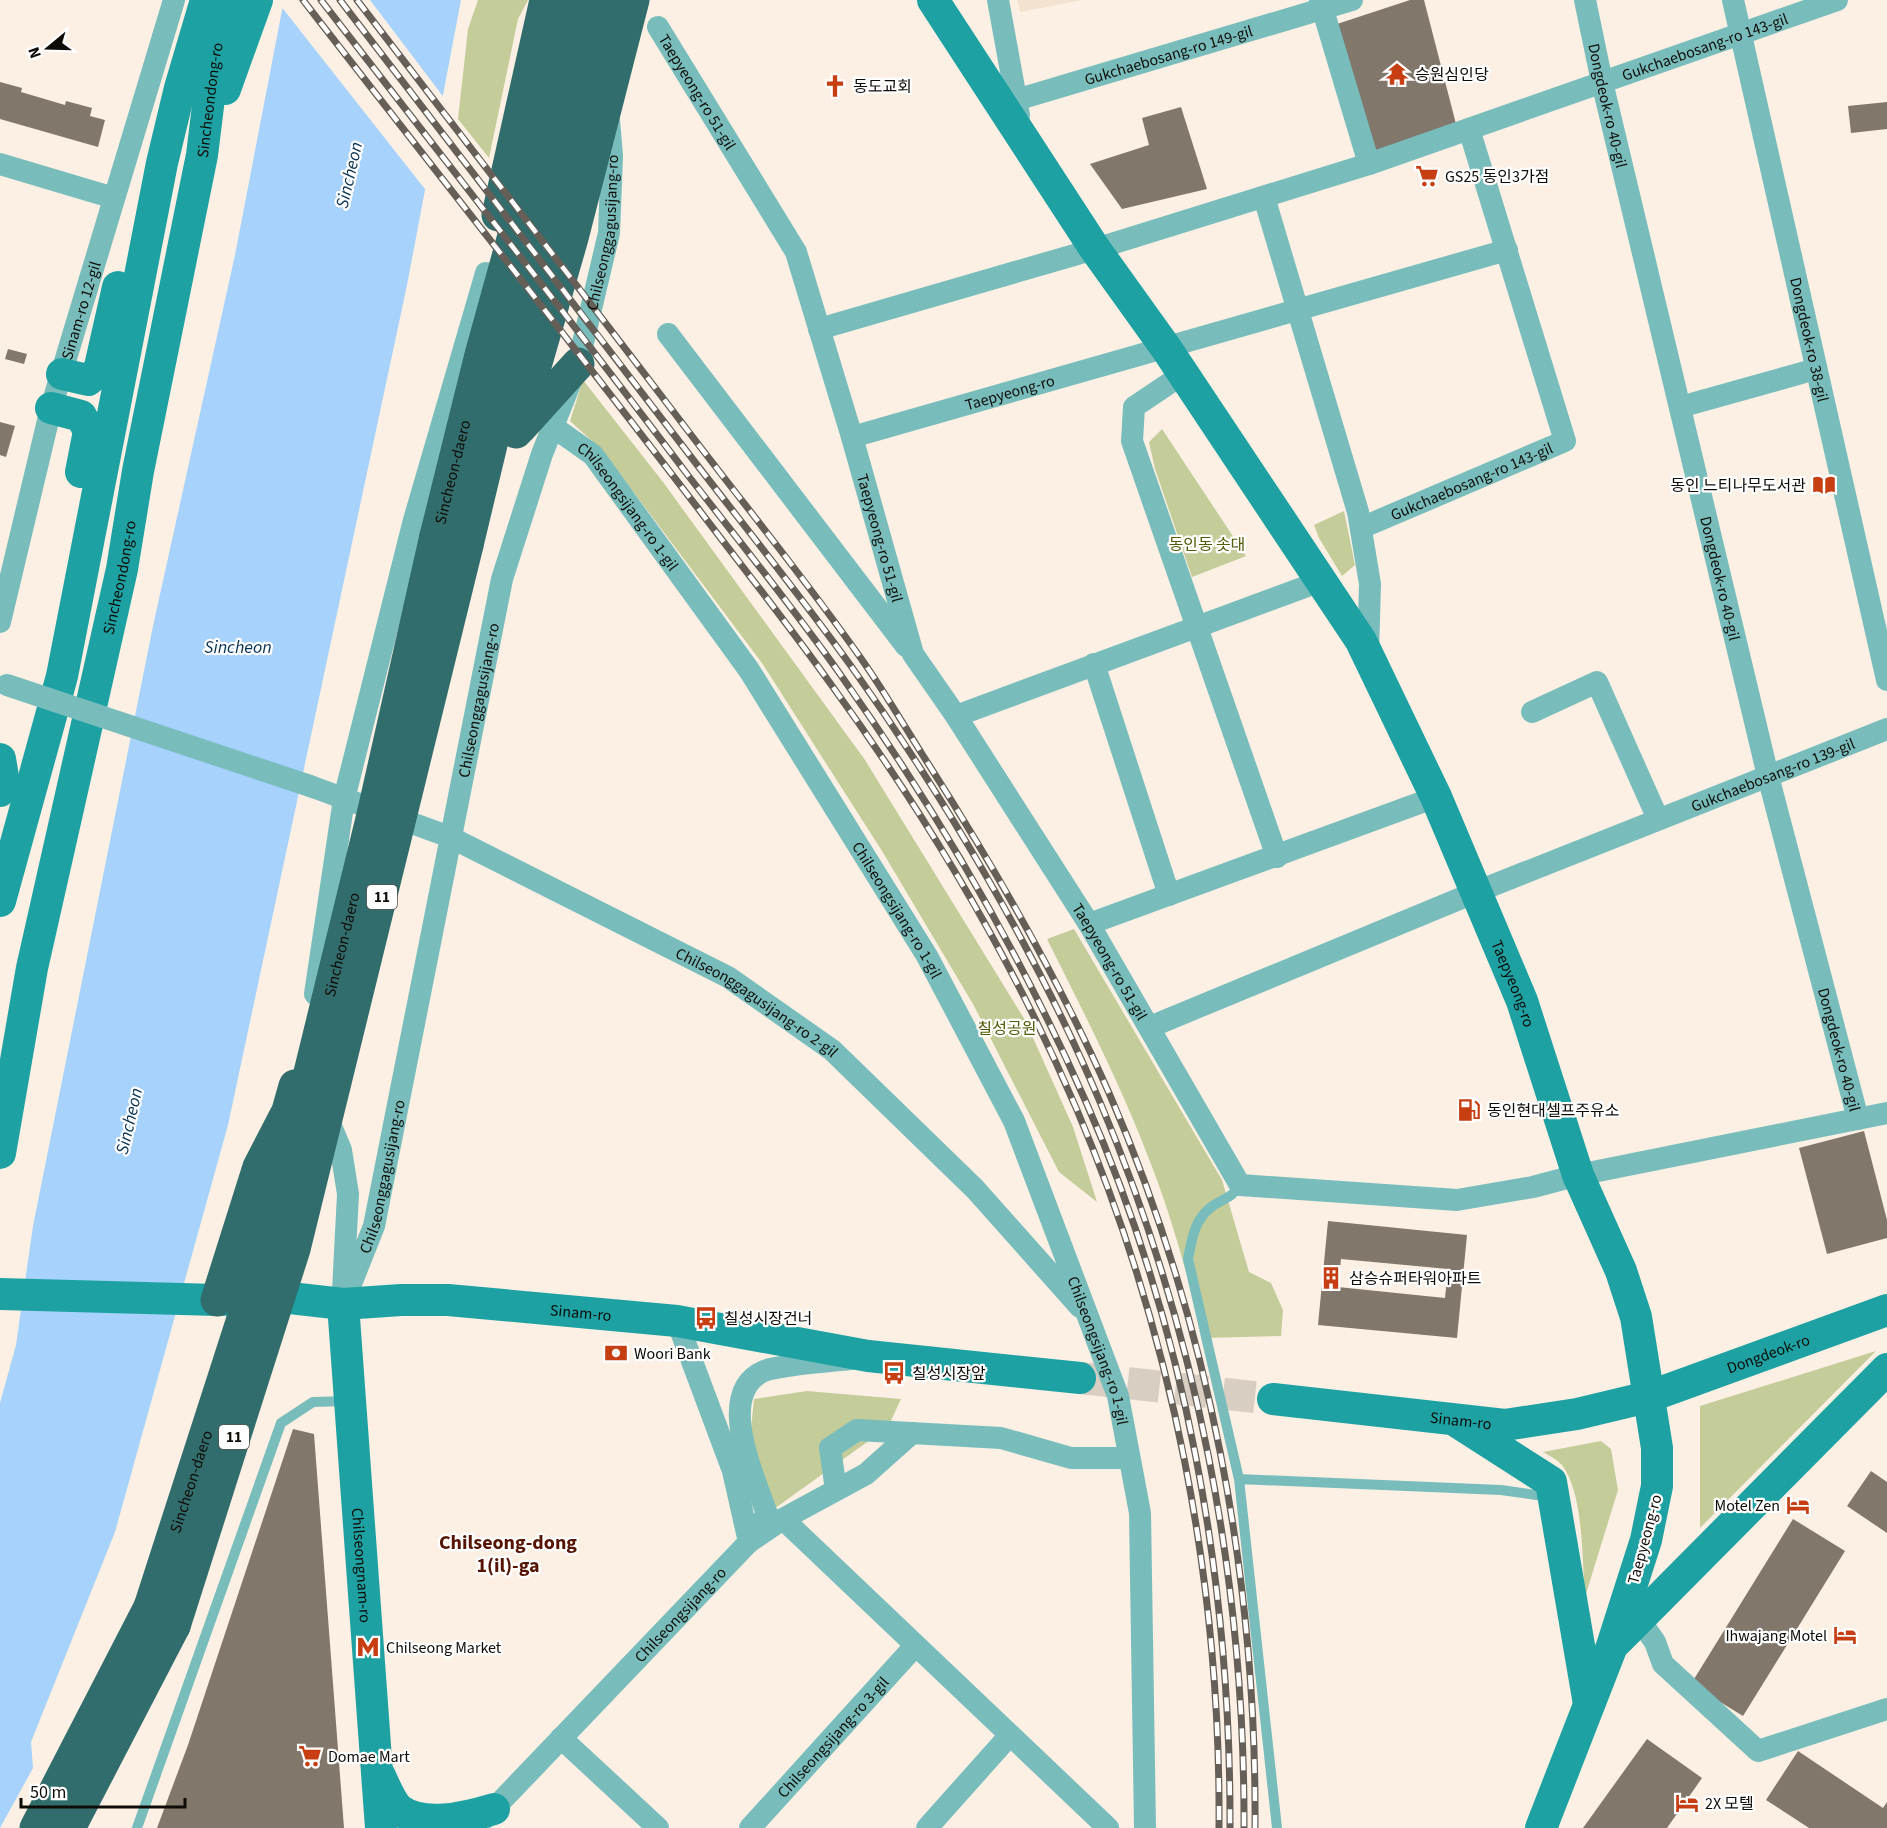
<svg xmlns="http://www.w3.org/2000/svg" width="1887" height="1828" font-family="'Source Sans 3','Noto Sans KR',sans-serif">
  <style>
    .built { fill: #f3e2cf }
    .green { fill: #c4cc9a }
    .water { fill: #a6d2fc }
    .pier { fill: #fbf0e3 }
    .building { fill: #81776b; fill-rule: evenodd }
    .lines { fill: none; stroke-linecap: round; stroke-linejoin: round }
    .secondary-tunnel { stroke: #d8cec2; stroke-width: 32; stroke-dasharray: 32 16; stroke-linecap: butt }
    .lane { stroke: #78bdbc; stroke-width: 10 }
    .street { stroke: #78bdbc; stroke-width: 22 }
    .secondary { stroke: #1ea1a2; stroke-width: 32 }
    .highway { stroke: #326d6d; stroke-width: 33 }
    .rail-casing { stroke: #655f58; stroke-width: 7 }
    .rail { stroke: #fff; stroke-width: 4.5; stroke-dasharray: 14; stroke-linecap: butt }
    .street-bridge { stroke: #78bdbc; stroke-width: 22 }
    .highway-bridge { stroke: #326d6d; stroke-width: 33 }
    .labels { text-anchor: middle; stroke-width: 4.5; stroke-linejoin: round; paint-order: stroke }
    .shield { fill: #fff; stroke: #575552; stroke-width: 1.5 }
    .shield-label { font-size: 15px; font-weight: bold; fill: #0f0c08 }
    .street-label { font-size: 16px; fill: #0f0c08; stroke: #fff }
    .poi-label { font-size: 16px; fill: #0f0c08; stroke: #fff; text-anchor: start }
    .park-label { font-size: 16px; fill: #545b07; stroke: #fff }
    .water-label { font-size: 18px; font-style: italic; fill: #083354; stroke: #fff }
    .quarter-label { font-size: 20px; font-weight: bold; fill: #561502; stroke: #fff }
  </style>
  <rect width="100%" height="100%" fill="#fbf0e3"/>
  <!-- built -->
  <path class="built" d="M1017 0H1083L1020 12Z"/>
  <!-- green -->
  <path class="green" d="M478 0H528L518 19 489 158 458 119 468 29Z
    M583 380 663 482 865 760 1025 1020 1073 1127 1097 1202 1059 1172 973 1004 882 851 762 663 602 450 570 421Z
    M1162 429 1246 556 1192 577 1155 469 1149 442Z
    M1344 511 1355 565 1342 576 1319 538 1314 525Z
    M1074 929 1222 1180 1249 1272 1271 1283 1283 1310 1281 1336 1204 1338C1188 1278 1172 1217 1149 1159 1120 1083 1083 1011 1047 939Z
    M1876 1351 1700 1528V1406Z
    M807 1391 901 1399 888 1427 767 1514 751 1429 754 1399Z
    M1601 1441 1611 1449 1618 1490 1585 1597C1582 1561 1584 1494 1562 1465 1556 1459 1550 1456 1543 1452Z"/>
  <!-- water -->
  <path class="water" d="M284 0H461L407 285 228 1125 115 1532 31 1742 33 1768 0 1828V1403L16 1345 33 1226 153 626 235 255Z"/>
  <!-- pier -->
  <path class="pier" d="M281 0H370L445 99 428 193 280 5Z"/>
  <!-- building -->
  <path class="building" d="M1410 0H1424L1456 124 1374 152 1334 25Z
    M0 82 22 88 21 92 65 105 66 101 92 108 90 116 105 120 98 147 0 119Z
    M1887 102V129L1851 133 1848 106Z
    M1181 107 1207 189 1122 209 1090 164 1149 145 1142 118Z
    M8 349 27 354 24 364 5 359Z
    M0 422 15 426 6 457 0 455Z
    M1864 1131 1887 1220V1238L1827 1254 1799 1148Z
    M1328 1221 1467 1235 1457 1338 1318 1325ZM1341 1259 1448 1269 1445 1298 1338 1287Z
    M293 1429 314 1434 344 1828H157L188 1745Z
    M1871 1471 1887 1482V1533L1847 1506Z
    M1793 1519 1845 1551 1743 1716 1691 1684Z
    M1647 1739 1702 1778 1667 1828H1583Z
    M1798 1751 1883 1808 1887 1802V1828H1809L1766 1800Z"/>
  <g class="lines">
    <!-- secondary-tunnel -->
    <path class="secondary-tunnel" d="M1080 1378 1273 1399"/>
    <!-- lane -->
    <path class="lane" d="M1239 1479 1188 1259C1192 1239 1194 1221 1210 1208 1221 1199 1233 1198 1240 1185
      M137 1828 281 1423 313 1402 349 1401
      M1277 1828 1239 1479 1501 1490 1550 1497"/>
    <!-- street -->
    <g class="street">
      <path d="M998 0 1019 115"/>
      <path d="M1320 0 1369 164"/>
      <path id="s1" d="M1585 0 1602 82 1768 776 1858 1119"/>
      <path id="s2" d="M1733 0 1887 680"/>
      <path id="s3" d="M658 27 796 252 852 437 913 654 956 716 1089 924 1240 1185 1457 1200 1533 1187 1578 1175 1887 1113"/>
      <path id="s4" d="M1016 100 1352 0"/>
      <path d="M0 164 114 198"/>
      <path d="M1264 197 1358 512 1370 584 1368 654"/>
      <path id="s5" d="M819 329 1095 249 1369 164 1837 0"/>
      <path d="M668 334 906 646"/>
      <path d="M1183 374 1134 407 1132 441 1277 857"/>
      <path d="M1680 407 1816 369"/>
      <path id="s6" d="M552 426 593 455 749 670 927 956 1014 1121 1118 1396 1140 1513 1145 1828"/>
      <path id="s7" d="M852 437 1507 250"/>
      <path id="s8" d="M1361 528 1565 441 1469 129"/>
      <path id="s9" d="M0 622 51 408 174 0"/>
      <path d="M1094 664 1169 895"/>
      <path d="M1532 712 1597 682 1658 819"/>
      <path d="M956 716 1321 581"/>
      <path id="s10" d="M310 786 450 837 728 977 832 1050 975 1189 1080 1307"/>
      <path d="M1089 924 1436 797"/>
      <path d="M315 994 344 799 414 520 486 273"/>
      <path id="s11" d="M1150 1027 1476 892 1887 729"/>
      <path d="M326 1114 341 1150 348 1194 343 1291"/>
      <path id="s12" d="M343 1304 374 1226 502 579 542 454 578 364 609 233 612 156 609 120"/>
      <path d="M677 1321 733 1471 749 1542"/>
      <path d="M836 1490 830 1448 857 1430 1001 1438 1071 1458H1129"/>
      <path d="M783 1519 1108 1828"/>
      <path d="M751 1538 767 1514C755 1478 714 1393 764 1371 779 1365 831 1361 851 1359"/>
      <path d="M1639 1619 1655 1642 1663 1664 1758 1751 1887 1709"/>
      <path d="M561 1738 658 1828"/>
      <path id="s13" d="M485 1818 749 1542 783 1519 866 1474 912 1433"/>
      <path id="s14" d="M750 1828 915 1646"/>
      <path d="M927 1828 1010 1735"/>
    </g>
    <!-- secondary -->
    <g class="secondary">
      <path id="s15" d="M933 0 1095 249 1166 348 1361 641 1436 797 1522 1001 1578 1175 1621 1271 1636 1317 1657 1448V1486L1646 1540 1612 1646 1541 1828"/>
      <path d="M225 89 257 0"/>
      <path d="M62 374 88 380 99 371 118 287"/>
      <path d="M51 408 81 416 89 431 81 472"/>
      <path d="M0 759 3 777 0 791"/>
      <path d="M0 901 62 676 162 163 180 88 206 0"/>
      <path id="s16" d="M0 1153 32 968 122 569 138 471 202 155 214 57 227 0"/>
      <path id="s17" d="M0 1294 217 1300 290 1298 343 1304 401 1300H448L677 1321 868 1356 1080 1378"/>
      <path id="s18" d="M343 1304 381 1828"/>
      <path id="s19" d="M1273 1399 1505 1425 1577 1414 1648 1397 1887 1310"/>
      <path d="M1459 1423 1551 1482 1589 1704"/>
      <path d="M1617 1641 1887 1369"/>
      <path d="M380 1776C385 1787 390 1800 398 1809 423 1828 464 1818 494 1809"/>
    </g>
    <!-- highway -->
    <g class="highway">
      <path d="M498 215 546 0"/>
      <path d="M520 428 578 364"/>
      <path d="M516 432 572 238 633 0"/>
      <path id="s20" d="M436 536 481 355 579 0"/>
      <path d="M467 545 510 365 610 0"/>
      <path d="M217 1300 259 1167 288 1111 295 1086"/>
      <path d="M36 1828 150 1607"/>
      <path d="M69 1828 174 1626"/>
    </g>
    <!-- rail casing -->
    <g class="rail-casing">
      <path id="rail" d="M303 0C434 169 567 337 697 507 741 565 787 623 830 683 926 815 1013 960 1077 1110 1173 1337 1221 1582 1219 1828
        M321 0C443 158 567 315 687 474 738 540 792 606 840 674 935 808 1020 952 1086 1102 1186 1329 1231 1580 1230 1828
        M340 0C459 155 579 310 698 466 749 532 802 598 851 666 945 798 1037 953 1100 1102 1197 1332 1245 1579 1244 1828
        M357 0C470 147 583 293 695 440 750 512 808 583 860 657 882 688 902 722 922 754 992 863 1057 975 1109 1093 1209 1323 1257 1577 1255 1828"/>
    </g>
    <!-- rail -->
    <use href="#rail" class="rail"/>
    <!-- street-bridge -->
    <path class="street-bridge" d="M7 685 310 786"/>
    <!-- highway-bridge -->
    <g class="highway-bridge">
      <path id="s21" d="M150 1607 271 1232 373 815 436 536"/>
      <path d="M174 1626 294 1249 467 545"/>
    </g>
  </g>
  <!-- icons -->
  <defs>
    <g id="temple-bare" transform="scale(1.8)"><path d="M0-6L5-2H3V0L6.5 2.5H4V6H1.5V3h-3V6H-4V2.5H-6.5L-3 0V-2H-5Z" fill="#c63e11" stroke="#fff" stroke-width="2.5" paint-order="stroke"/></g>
    <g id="church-bare" transform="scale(1.8)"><path d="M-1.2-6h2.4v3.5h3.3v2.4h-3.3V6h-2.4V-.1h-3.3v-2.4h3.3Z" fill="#c63e11" stroke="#fff" stroke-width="2.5" paint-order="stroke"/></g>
    <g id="supermarket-bare" transform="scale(1.8)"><path d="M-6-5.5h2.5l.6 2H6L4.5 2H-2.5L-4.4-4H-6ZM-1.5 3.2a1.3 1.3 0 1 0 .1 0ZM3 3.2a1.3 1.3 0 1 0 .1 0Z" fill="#c63e11" stroke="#fff" stroke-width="2.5" paint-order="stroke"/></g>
    <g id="library-bare" transform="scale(1.8)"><path d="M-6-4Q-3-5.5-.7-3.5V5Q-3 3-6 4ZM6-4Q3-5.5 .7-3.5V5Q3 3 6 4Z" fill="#c63e11" stroke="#fff" stroke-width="2.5" paint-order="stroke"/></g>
    <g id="fuel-bare" transform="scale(1.8)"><path d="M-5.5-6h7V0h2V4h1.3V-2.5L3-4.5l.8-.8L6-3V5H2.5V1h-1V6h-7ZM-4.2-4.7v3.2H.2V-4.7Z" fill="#c63e11" stroke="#fff" stroke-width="2.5" paint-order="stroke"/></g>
    <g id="building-bare" transform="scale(1.8)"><path d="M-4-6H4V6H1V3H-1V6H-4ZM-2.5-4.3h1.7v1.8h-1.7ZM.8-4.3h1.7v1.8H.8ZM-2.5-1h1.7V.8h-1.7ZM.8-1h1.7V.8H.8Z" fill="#c63e11" stroke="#fff" stroke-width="2.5" paint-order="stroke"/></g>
    <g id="bus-bare" transform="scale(1.8)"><path d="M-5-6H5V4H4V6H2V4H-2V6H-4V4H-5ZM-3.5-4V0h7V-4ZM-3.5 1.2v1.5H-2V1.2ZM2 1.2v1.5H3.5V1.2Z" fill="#c63e11" stroke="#fff" stroke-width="2.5" paint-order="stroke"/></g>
    <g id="bank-bare" transform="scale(1.8)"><path d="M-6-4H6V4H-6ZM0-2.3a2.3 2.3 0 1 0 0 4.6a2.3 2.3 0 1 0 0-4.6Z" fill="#c63e11" stroke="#fff" stroke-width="2.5" paint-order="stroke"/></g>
    <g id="hotel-bare" transform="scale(1.8)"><path d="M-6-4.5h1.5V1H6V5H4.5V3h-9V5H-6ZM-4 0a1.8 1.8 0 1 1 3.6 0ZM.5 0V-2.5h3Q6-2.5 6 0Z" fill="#c63e11" stroke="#fff" stroke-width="2.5" paint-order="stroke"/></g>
    <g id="metro-bare" transform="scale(1.8)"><path d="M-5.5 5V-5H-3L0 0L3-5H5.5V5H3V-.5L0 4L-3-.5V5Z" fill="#c63e11" stroke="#fff" stroke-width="2.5" paint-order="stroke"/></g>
  </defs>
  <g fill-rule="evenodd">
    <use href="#temple-bare" x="1397" y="74"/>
    <use href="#church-bare" x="835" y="86"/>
    <use href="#supermarket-bare" x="1427" y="176"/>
    <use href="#library-bare" x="1824" y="485"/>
    <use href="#fuel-bare" x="1469" y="1110"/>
    <use href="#building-bare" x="1331" y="1278"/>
    <use href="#bus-bare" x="706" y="1318"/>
    <use href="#bank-bare" x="616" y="1353"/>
    <use href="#bus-bare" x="894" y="1373"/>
    <use href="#hotel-bare" x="1798" y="1505"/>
    <use href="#hotel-bare" x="1845" y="1635"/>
    <use href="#metro-bare" x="368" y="1647"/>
    <use href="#supermarket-bare" x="310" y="1756"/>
    <use href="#hotel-bare" x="1687" y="1803"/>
  </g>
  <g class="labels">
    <!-- shield labels -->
    <g class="shield">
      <rect x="367" y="885" width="30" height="24" rx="4.5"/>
      <rect x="219" y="1425" width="30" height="24" rx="4.5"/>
    </g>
    <g class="shield-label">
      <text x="382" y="902">11</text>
      <text x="234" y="1442">11</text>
    </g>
    <!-- street labels -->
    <g class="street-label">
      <text dy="6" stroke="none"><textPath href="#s5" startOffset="930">Gukchaebosang-ro 143-gil</textPath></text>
      <text dy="6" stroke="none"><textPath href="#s4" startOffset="159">Gukchaebosang-ro 149-gil</textPath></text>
      <text dy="6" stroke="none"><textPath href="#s3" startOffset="76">Taepyeong-ro 51-gil</textPath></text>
      <text dy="6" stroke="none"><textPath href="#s16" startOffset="1074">Sincheondong-ro</textPath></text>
      <text dy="6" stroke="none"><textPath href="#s1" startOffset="108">Dongdeok-ro 40-gil</textPath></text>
      <text dy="6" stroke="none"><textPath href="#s12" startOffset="1106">Chilseonggagusijang-ro</textPath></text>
      <text dy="6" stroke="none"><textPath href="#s9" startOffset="322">Sinam-ro 12-gil</textPath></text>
      <text dy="6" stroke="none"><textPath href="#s2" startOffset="348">Dongdeok-ro 38-gil</textPath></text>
      <text dy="6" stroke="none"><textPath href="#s7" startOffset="164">Taepyeong-ro</textPath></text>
      <text dy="6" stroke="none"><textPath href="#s20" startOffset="66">Sincheon-daero</textPath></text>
      <text dy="6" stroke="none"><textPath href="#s8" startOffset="120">Gukchaebosang-ro 143-gil</textPath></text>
      <text dy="6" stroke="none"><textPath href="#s6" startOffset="112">Chilseongsijang-ro 1-gil</textPath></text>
      <text dy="6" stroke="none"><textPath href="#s3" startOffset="562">Taepyeong-ro 51-gil</textPath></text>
      <text dy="6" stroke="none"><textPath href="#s16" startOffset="588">Sincheondong-ro</textPath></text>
      <text dy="6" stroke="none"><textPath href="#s1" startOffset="594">Dongdeok-ro 40-gil</textPath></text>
      <text dy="6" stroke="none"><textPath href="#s12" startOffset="620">Chilseonggagusijang-ro</textPath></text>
      <text dy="6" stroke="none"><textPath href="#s11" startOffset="672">Gukchaebosang-ro 139-gil</textPath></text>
      <text dy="6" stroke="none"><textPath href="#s6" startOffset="598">Chilseongsijang-ro 1-gil</textPath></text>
      <text dy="6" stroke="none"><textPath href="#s21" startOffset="690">Sincheon-daero</textPath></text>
      <text dy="6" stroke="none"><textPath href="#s3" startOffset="1048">Taepyeong-ro 51-gil</textPath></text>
      <text dy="6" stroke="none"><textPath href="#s15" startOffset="1146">Taepyeong-ro</textPath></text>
      <text dy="6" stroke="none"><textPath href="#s10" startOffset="498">Chilseonggagusijang-ro 2-gil</textPath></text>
      <text dy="6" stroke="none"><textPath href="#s1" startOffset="1080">Dongdeok-ro 40-gil</textPath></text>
      <text dy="6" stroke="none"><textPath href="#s12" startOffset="134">Chilseonggagusijang-ro</textPath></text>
      <text dy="6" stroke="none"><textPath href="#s17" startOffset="582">Sinam-ro</textPath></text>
      <text dy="6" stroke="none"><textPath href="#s6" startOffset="1084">Chilseongsijang-ro 1-gil</textPath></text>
      <text dy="6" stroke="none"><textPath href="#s19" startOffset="507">Dongdeok-ro</textPath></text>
      <text dy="6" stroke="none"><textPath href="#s19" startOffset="189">Sinam-ro</textPath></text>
      <text dy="6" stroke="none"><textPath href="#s21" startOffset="132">Sincheon-daero</textPath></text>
      <text transform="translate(1644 1539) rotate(-75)" y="6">Taepyeong-ro</text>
      <text dy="6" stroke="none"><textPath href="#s18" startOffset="262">Chilseongnam-ro</textPath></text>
      <text dy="6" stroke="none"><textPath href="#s13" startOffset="282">Chilseongsijang-ro</textPath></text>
      <text dy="6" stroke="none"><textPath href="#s14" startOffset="123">Chilseongsijang-ro 3-gil</textPath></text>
    </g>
    <!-- poi labels -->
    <g class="poi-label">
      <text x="1415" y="80">승원심인당</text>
      <text x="853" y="92">동도교회</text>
      <text x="1445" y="182">GS25 동인3가점</text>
      <text x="1806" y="491" text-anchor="end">동인 느티나무도서관</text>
      <text x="1487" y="1116">동인현대셀프주유소</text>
      <text x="1349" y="1284">삼승슈퍼타워아파트</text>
      <text x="724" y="1324">칠성시장건너</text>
      <text x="634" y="1359">Woori Bank</text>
      <text x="912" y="1379">칠성시장앞</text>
      <text x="1780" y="1511" text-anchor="end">Motel Zen</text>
      <text x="1827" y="1641" text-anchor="end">Ihwajang Motel</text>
      <text x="386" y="1653">Chilseong Market</text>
      <text x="328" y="1762">Domae Mart</text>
      <text x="1705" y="1809">2X 모텔</text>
    </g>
    <!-- park labels -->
    <g class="park-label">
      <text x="1207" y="550">동인동 솟대</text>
      <text x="1007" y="1034">칠성공원</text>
    </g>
    <!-- water labels -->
    <g class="water-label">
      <text transform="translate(349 175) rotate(-77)" y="6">Sincheon</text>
      <text x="238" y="653">Sincheon</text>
      <text transform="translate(129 1121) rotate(-77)" y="6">Sincheon</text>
    </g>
    <!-- quarter labels -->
    <g class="quarter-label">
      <text x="508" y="1549">Chilseong-dong<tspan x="508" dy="23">1(il)-ga</tspan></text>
    </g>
  </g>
  <!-- north arrow -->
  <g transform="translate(48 48) rotate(251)" stroke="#ffffff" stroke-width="4.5" paint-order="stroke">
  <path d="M0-4.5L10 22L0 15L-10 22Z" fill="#0f0c08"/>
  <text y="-9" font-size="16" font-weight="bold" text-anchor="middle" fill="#0f0c08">N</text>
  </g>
  <!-- scale -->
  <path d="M21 1798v9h164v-9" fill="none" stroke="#0f0c08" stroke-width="3"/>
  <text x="30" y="1798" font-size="18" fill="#0f0c08" stroke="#ffffff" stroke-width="4.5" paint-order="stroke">50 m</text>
</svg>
